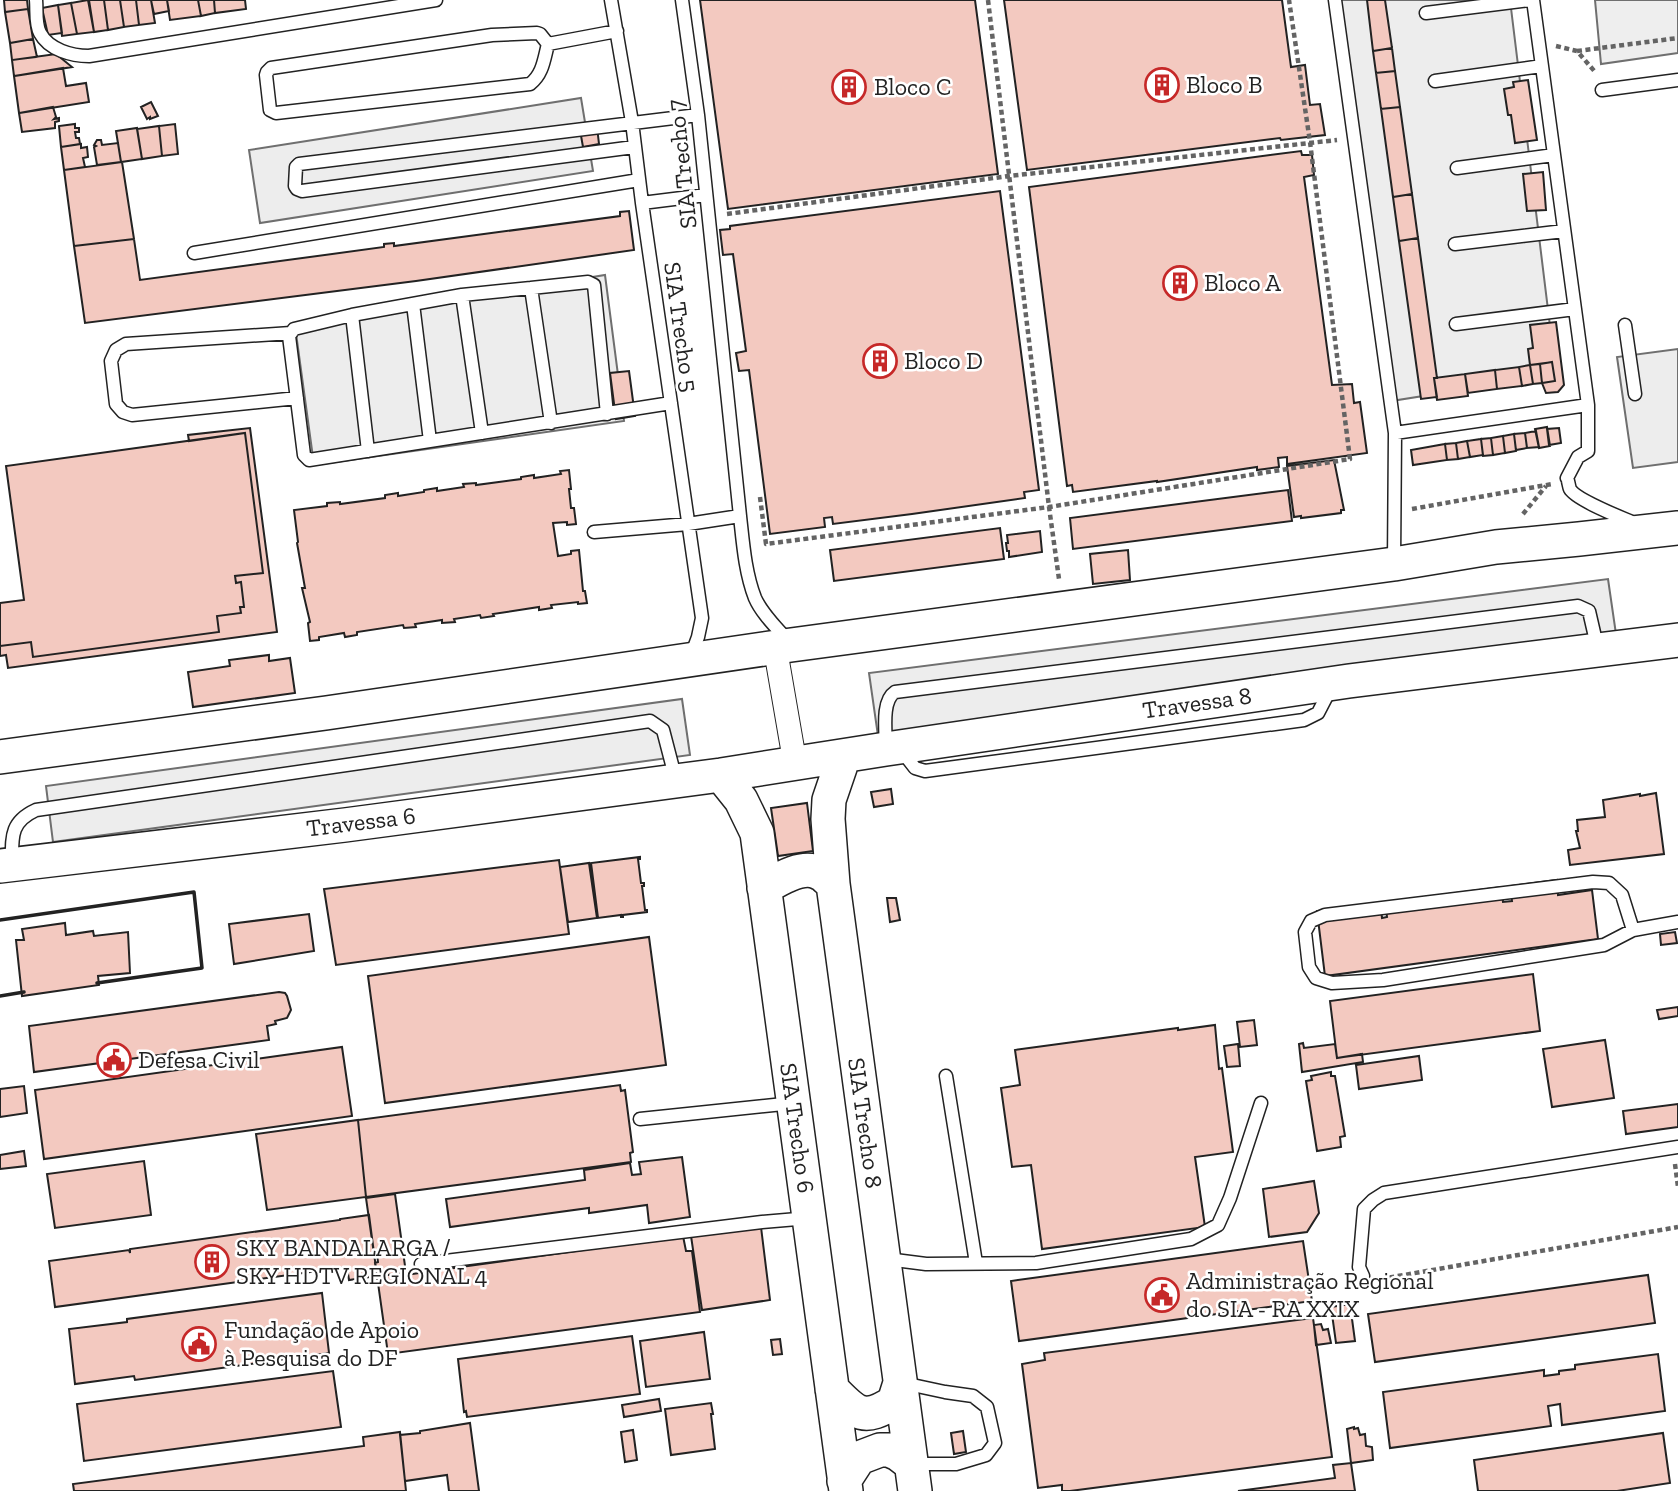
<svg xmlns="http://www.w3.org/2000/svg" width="1678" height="1491" font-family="'Zilla Slab',serif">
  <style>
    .green { fill: #eee; stroke: #6f6f6f; stroke-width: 2 }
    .parking { fill: #ededed; stroke: #6f6f6f; stroke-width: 2 }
    .building { fill: #f3c9c0; stroke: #222; stroke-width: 2 }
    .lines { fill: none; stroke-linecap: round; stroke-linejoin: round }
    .lane-casing { stroke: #222; stroke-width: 15 }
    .street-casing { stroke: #222; stroke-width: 25 }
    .secondary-casing { stroke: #222; stroke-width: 36 }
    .path { stroke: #646464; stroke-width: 4.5; stroke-dasharray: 5 3.5; stroke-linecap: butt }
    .lane { stroke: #fff; stroke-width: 12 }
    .street { stroke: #fff; stroke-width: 23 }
    .secondary { stroke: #fff; stroke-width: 33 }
    .wall { stroke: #222; stroke-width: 3.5 }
    .labels { text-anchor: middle; stroke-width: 5; stroke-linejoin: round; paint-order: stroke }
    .poi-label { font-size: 24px; fill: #222; stroke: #fff; text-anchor: start }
    .street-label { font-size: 24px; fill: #222; stroke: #fff }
  </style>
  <rect width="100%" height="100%" fill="#fff"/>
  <!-- green -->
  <path class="green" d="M1595 0H1678V53L1601 64Z"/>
  <!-- parking -->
  <path class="parking" d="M1336 0H1510L1556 375 1385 402Z
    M581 98 593 171 260 223 249 150Z
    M605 275 624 421 314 465 295 326Z
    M1678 349V462L1633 468 1617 357Z
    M1608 579 1617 641 878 736 869 673Z
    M682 699 690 755 53 842 46 786Z"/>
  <!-- building -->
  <path class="building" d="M4 0H27L28 9 5 12Z
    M88 0 94 32 77 34 71 3Z
    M89 0H104L108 30 94 32Z
    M104 0H120L124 27 108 30Z
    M120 0H136L139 25 124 27Z
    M136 0H151L155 23 139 25Z
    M151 0H167L169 11 154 14Z
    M167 0H198L201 16 170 20Z
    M198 0H214L215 13 201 16Z
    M214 0H245L246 9 215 13Z
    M700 0H975L998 174 728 209Z
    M1004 0H1282L1291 67 1305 65 1310 105 1320 104 1325 135 1281 140 1280 138 1027 170Z
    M1367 0H1385L1392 48 1373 51Z
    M71 3 77 34 62 36 58 5Z
    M58 5 62 33 48 35 42 8Z
    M28 9 33 39 10 43 5 12Z
    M33 39 37 57 12 60 10 43Z
    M1392 48 1395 71 1376 73 1373 51Z
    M56 54 72 67 14 76 12 60Z
    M63 68 66 86 86 83 89 102 19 113 14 76Z
    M1395 71 1400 107 1381 109 1376 73Z
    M1528 80 1537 140 1515 143 1511 115H1508L1504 89 1514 87 1513 82Z
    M151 102 158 116 150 119V117L147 119 141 107Z
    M53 107 56 117 54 119 59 118V121L55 122V128L22 132 19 113Z
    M1400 107 1412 194 1393 197 1381 109Z
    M75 124V128H79V132H75L76 138H79L80 144 61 147 59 126Z
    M175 124 178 154 162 156 159 126Z
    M159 126 162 156 142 159 137 129Z
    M597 127 599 144 583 147 580 130Z
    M137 128 142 159 121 162 116 131Z
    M97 140H101L102 145 118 143 121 162 97 165 94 147 96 146 94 145Z
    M81 144V148L87 147 88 157 83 158 85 167 64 170 61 147Z
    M1301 151 1302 155H1312L1314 175 1304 177 1332 385 1352 384 1354 403 1360 402 1367 453 1287 464V457L1278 458 1279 467 1257 470V467L1157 482V481L1073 492 1072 485 1067 486 1029 187Z
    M122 162 134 239 74 246 64 170Z
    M1543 172 1546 210 1527 211 1523 174Z
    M1000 191 1039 490 1024 492 1025 498 912 514 833 524 832 517 824 518 825 527 770 534 749 370 739 371 736 353 746 351 733 254 723 255 720 230 730 229V226Z
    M1412 194 1418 238 1399 241 1393 197Z
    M629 211 634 250 416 281 85 323 74 246 134 239 140 280 384 247V244L394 243V246L620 216V212Z
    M1418 238 1437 378H1434L1437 397 1421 399 1399 241Z
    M1556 322 1564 385 1558 392 1546 393 1542 383 1555 381 1552 362 1530 365 1528 349 1533 348 1530 325Z
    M1552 362 1555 381 1542 383 1540 364Z
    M1540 364 1542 383 1533 384 1530 365Z
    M1530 365 1533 384 1522 386 1519 367Z
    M1519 367 1522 386 1497 389 1495 370Z
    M1495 370 1497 389 1468 393 1465 374Z
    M629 371 635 416 616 419 610 373Z
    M1465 374 1468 396 1437 400 1434 378Z
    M1547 427 1550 446 1539 448 1535 429Z
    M250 428 277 632 8 668 6 655 0 656V646L31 642 33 657 219 632 217 616 241 613 240 607H244L241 582 236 583 235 576 263 573 245 433 189 441 188 435Z
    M1559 428 1561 443 1549 445 1547 429Z
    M1536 431 1539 447 1527 448 1525 433Z
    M245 433 263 573 235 576 236 583 241 582 244 607H240L241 613 217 616 219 632 33 657 31 642 0 646V603L24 600 6 466Z
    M1525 433 1527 448 1516 450 1514 434Z
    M1514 434 1516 451 1505 453 1503 436Z
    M1503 436 1505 453 1493 455 1491 438Z
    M1491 438 1493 455 1483 456 1481 439Z
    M1481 439 1483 455 1470 457 1467 441Z
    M1467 441 1470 457 1458 459 1456 443Z
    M1456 443 1458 459 1447 460 1445 444Z
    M1445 444 1447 460 1413 465 1411 450Z
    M1334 460 1344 510H1341V513L1301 518V516L1294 517 1287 466Z
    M569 470 571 489H569L571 508H574L576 524 567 525V522L553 523 558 556 571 554V551L579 550 583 591H585L587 603 578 604V602L551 605 552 608 539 610V607L493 614 494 616 481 618 480 615 454 619 455 622 442 623V620L415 624 416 627 404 628 403 625 357 632V635L345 637 344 633 319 637V640L310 641 308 623 310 622 302 588H305L297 543 298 542 294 510 327 506V503L340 502V504L385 498V495L398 493V496L424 492V490L437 488V491L464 487 463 484 476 483V485L521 479V477L534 475V478L561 474 560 471Z
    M1288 490 1292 521 1073 549 1070 518Z
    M1000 528 1004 559 834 581 830 550Z
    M1040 531 1042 552 1009 557V551H1007L1006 543H1008L1007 535Z
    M1128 550 1130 580 1093 584 1090 554Z
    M269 655V661L290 658 295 693 193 707 188 672 230 666 229 660Z
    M891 789 893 804 874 807 871 792Z
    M1656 793 1664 854 1570 865 1568 850 1580 848 1576 831H1578L1577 820 1605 817 1603 800 1640 794V796Z
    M807 803 813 851 778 856 771 808Z
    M640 857V859H638L641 883H644V886H642L645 910H647V912L623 915V917H621V915L598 918 591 863Z
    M559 860 569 934 336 965 324 889Z
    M589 863 597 918 568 922 560 867Z
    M1557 880 1558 895 1592 890 1598 939 1325 976 1317 911 1380 903 1382 918 1387 917 1385 902 1501 887 1503 902 1512 901 1510 886Z
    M887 898H896L900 920 890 922Z
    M309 914 314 951 234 964 229 924Z
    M65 923 66 935 93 931 94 936 128 932 130 973 98 976 99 985 22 996 16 940H24L22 929Z
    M1675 932 1677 943 1661 945 1660 934Z
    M649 937 666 1065 385 1103 368 976Z
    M1533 974 1540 1031 1337 1058 1330 1001Z
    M279 992 285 993 287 996 291 1010 287 1018 275 1021 276 1024 267 1026 269 1040 34 1072 29 1026Z
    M1678 1007V1016L1659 1019 1657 1010Z
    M1254 1020 1257 1045 1240 1047 1237 1022Z
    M1215 1025 1219 1069 1222 1068 1233 1152 1195 1157 1205 1227 1042 1249 1031 1165 1012 1167 1001 1088 1020 1085 1015 1050 1178 1028V1030Z
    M1605 1040 1614 1098 1552 1107 1543 1049Z
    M1303 1043 1304 1048 1335 1044 1337 1058 1362 1054 1363 1062 1302 1072 1299 1044Z
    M1238 1044 1240 1066 1227 1067 1224 1046Z
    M342 1047 352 1116 44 1159 35 1090Z
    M1419 1056 1422 1080 1359 1089 1356 1065Z
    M1331 1072V1076H1335L1345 1136 1340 1137 1341 1147 1317 1151 1306 1081 1312 1080 1311 1076Z
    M620 1085 621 1091 625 1090 633 1152 630 1153 631 1162 366 1197 358 1120Z
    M24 1086 27 1113 0 1117V1089Z
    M1678 1104V1127L1626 1134 1623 1111Z
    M358 1120 366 1197 267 1210 256 1134Z
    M24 1151 26 1166 0 1169V1155Z
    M682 1157 690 1217 649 1223 647 1205 589 1213V1208L450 1227 446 1199 585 1180 584 1170 630 1163 632 1175 641 1174 639 1162Z
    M144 1161 151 1215 55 1228 47 1174Z
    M1314 1181 1319 1213 1307 1232 1269 1237 1263 1189Z
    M395 1194 406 1273 377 1276 375 1263 378 1262 377 1254H374L366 1198Z
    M369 1215 377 1276 349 1280 347 1267 55 1307 49 1261 129 1250 130 1253V1249L340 1220V1219Z
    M761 1227 770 1300 702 1310 691 1236Z
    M683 1236 686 1251H692L700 1312 388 1354 377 1276 398 1274V1276L468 1266Z
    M1303 1241 1312 1301 1019 1341 1011 1281Z
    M1303 1241 1312 1301 1019 1341 1011 1281Z
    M1648 1275 1655 1323 1375 1362 1368 1314Z
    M322 1293 329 1353 135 1380 134 1376 75 1384 69 1329 127 1322V1319Z
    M1350 1304 1355 1341 1336 1343 1331 1307Z
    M1313 1318 1332 1457 1070 1491H1062V1485L1038 1488 1022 1364 1045 1360 1044 1353Z
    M1321 1324 1323 1330 1328 1329 1331 1343 1316 1345 1314 1325Z
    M704 1332 710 1379 646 1387 640 1341Z
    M632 1336 640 1394 467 1417 466 1411 464 1412 458 1359Z
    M780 1339 782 1354 773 1355 771 1340Z
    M1658 1354 1665 1411 1562 1425 1560 1404 1548 1406 1551 1426 1390 1448 1383 1392 1544 1370V1376L1559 1374V1371L1575 1369V1365Z
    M333 1371 341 1427 84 1461 77 1404Z
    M659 1399 661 1411 624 1417 622 1405Z
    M711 1403 713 1414H711L715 1449 671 1455 665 1409Z
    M470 1423 479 1491H449L447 1475 405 1481 400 1435 420 1433V1431Z
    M1354 1427V1429L1358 1428 1360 1435 1365 1434 1366 1446 1372 1447 1373 1460 1351 1463 1347 1429Z
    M633 1430 637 1460 625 1462 621 1432Z
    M963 1431 966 1452 954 1454 951 1433Z
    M400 1432 406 1491H74L73 1484 364 1446 363 1437Z
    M1663 1433 1670 1483 1617 1491H1478L1474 1460Z
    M1351 1463 1355 1491H1238L1335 1478 1333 1465Z"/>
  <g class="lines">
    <!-- lane casing -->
    <g class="lane-casing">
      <path id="lane" d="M36 0C37 10 35 24 40 33 49 50 72 56 89 56L436 0
        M611 0 632 122 642 203 702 618 698 637 691 656
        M682 0 698 115 740 516C743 543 745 572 755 598 762 614 777 628 789 642
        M1335 0 1395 433 1394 563
        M1533 0 1588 405V451L1578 457 1567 478C1568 479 1569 487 1570 489 1576 500 1623 518 1636 524
        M1426 13 1529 0
        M537 33 540 34 548 44C544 59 543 74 530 84L276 113 270 110 266 75 267 72 271 68 492 35Z
        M548 44 617 31
        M1435 81 1542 66
        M1602 90 1678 80
        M634 147 302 191 297 189 295 186 296 167 299 164 698 115
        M1457 168 1554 155
        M642 203 706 195
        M1455 244 1564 231
        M194 253 639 180
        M531 288 588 282 594 285 607 414
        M462 295 531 288 551 423
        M413 304 430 441
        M352 315 368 451
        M1456 324 1575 309
        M1625 325 1635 394
        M291 333 126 344 116 350 111 361 116 404 123 412 132 415 297 398
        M482 433 462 295 352 315 294 329 289 336 304 455 309 460 671 403
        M1395 433 1588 405
        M594 532 688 524 740 516
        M886 749C886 732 881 701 895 692L1578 606 1589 611 1598 650
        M901 750 915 768 925 771 1304 720 1318 713 1332 686
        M12 862C12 837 10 822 36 810L650 721 663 730 676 780
        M1633 930 1622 895 1609 883 1593 882 1325 915 1311 921 1305 932 1309 967 1316 978 1332 983 1383 980 1604 945 1633 930 1678 922
        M946 1076 976 1263
        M640 1119 793 1103
        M887 1259 926 1264 1036 1263 1191 1239 1218 1225 1230 1198 1261 1103
        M421 1264 762 1222 809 1218
        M1363 1276 1359 1267 1364 1209 1373 1200 1384 1193 1678 1147
        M903 1383 945 1392 973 1396 987 1407 995 1443 986 1455 956 1464H912"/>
    </g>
    <!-- street casing -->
    <g class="street-casing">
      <path id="street" d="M775 647 795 763"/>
    </g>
    <!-- secondary casing -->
    <g class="secondary-casing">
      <path id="secondary" d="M844 756 829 800 828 819 833 884 915 1491
        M0 757 326 713 791 645 1394 564 1496 547 1579 539 1678 528
        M721 775 741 800 757 833 846 1491
        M0 866 345 825 721 775 886 749 1349 681 1678 640
        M764 888C778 880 802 864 819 873 824 875 828 880 833 884
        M832 1389C855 1412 862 1423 894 1402L900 1383
        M844 1481 859 1458 880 1450H889L898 1454 911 1464"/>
    </g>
    <!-- path -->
    <path class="path" d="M988 0 1049 507 1059 579
      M1556 46 1577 51 1596 73
      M1577 51 1678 38
      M727 214 1009 176 1337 140
      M760 497 766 544 1049 507 1350 459 1310 142 1289 0
      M1412 509 1552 484
      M1523 514 1546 486
      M1675 1164 1678 1187
      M1381 1279 1678 1227"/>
    <!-- lane -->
    <use href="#lane" class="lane"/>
    <!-- street -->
    <use href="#street" class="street"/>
    <!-- secondary -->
    <use href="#secondary" class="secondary"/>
    <!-- wall -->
    <path class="wall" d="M0 920 194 892 202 968 97 983
      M0 996 24 992"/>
  </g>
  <!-- icons -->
  <defs>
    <g id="building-ring" transform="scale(1.75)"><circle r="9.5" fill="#fff" stroke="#c62828" stroke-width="1.5"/><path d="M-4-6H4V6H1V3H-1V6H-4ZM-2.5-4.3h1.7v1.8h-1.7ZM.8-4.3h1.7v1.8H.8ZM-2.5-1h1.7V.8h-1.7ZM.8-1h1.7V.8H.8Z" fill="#c62828"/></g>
    <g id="civic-ring" transform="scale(1.75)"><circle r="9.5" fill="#fff" stroke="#c62828" stroke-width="1.5"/><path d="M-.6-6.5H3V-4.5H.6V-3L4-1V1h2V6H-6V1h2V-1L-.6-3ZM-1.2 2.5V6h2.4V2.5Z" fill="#c62828"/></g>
  </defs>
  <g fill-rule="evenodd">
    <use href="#building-ring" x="1162" y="85"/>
    <use href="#building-ring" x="849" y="87"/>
    <use href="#building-ring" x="1180" y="283"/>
    <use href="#building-ring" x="880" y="361"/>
    <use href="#civic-ring" x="114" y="1060"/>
    <use href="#building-ring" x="212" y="1262"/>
    <use href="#civic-ring" x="1162" y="1295"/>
    <use href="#civic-ring" x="199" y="1344"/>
  </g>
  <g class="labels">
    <!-- poi labels -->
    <g class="poi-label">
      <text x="1186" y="93">Bloco B</text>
      <text x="874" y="95">Bloco C</text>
      <text x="1204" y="291">Bloco A</text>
      <text x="904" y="369">Bloco D</text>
      <text x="138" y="1068">Defesa Civil</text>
      <text x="236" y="1256">SKY BANDALARGA /<tspan x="236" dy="28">SKY HDTV REGIONAL 4</tspan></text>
      <text x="1186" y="1289">Administração Regional<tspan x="1186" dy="28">do SIA - RA XXIX</tspan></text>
      <text x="224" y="1338">Fundação de Apoio<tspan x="224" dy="28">à Pesquisa do DF</tspan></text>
    </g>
    <!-- street labels -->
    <g class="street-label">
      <text transform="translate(682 164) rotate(-96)" y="8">SIA Trecho 7</text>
      <text transform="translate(681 327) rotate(82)" y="8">SIA Trecho 5</text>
      <text transform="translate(1197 703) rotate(-8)" y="8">Travessa 8</text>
      <text transform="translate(361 822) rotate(-7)" y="8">Travessa 6</text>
      <text transform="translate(865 1123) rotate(82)" y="8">SIA Trecho 8</text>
      <text transform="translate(797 1128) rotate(82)" y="8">SIA Trecho 6</text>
    </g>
  </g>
</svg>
